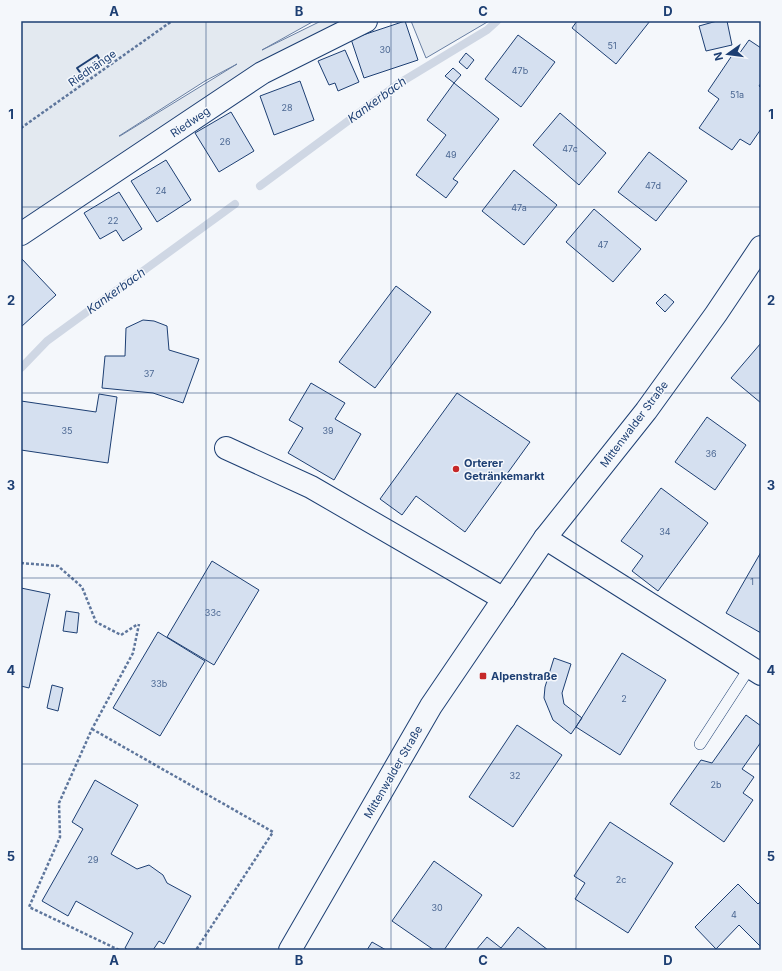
<svg xmlns="http://www.w3.org/2000/svg" width="782" height="971" font-family="Inter,sans-serif">
  <style>
    .green { fill: #e3e9f0; stroke: #687fa3; fill-rule: evenodd }
    .lines { fill: none; stroke-linecap: round; stroke-linejoin: round }
    .stream { stroke: #cfd7e4; stroke-width: 8 }
    .building { fill: #d5e0f0; stroke: #1d3f73 }
    .service-casing { stroke: #1d3f73; stroke-width: 12 }
    .minor-casing { stroke: #1d3f73; stroke-width: 24 }
    .primary-casing { stroke: #1d3f73; stroke-width: 24 }
    .path { stroke: #5e769c; stroke-width: 2.5; stroke-dasharray: 3 2; stroke-linecap: butt }
    .service { stroke: #f4f7fb; stroke-width: 11 }
    .minor { stroke: #f4f7fb; stroke-width: 22 }
    .primary { stroke: #f4f7fb; stroke-width: 22 }
    .wall { stroke: #1d3f73; stroke-width: 2 }
    .grid { fill: none; stroke: #1d3f73; stroke-width: 1; stroke-opacity: 0.55 }
    .poi-dot { fill: #c62828; stroke: #f4f7fb; stroke-width: 1.5 }
    .labels { text-anchor: middle; stroke-width: 3; stroke-linejoin: round; paint-order: stroke }
    .number-label { font-size: 9px; fill: #4b6792 }
    .street-label { font-size: 11px; fill: #1d3f73; stroke: #f4f7fb }
    .poi-label { font-size: 11px; font-weight: bold; fill: #1d3f73; stroke: #f4f7fb; text-anchor: start }
    .water-label { font-size: 12px; font-style: italic; fill: #1d3f73; stroke: #f4f7fb }
    .neatline { fill: none; stroke: #1d3f73; stroke-width: 1.5 }
    .grid-label { font-size: 13px; text-anchor: middle; font-weight: bold; fill: #1d3f73 }
  </style>
  <rect width="100%" height="100%" fill="#f4f7fb"/>
  <!-- green -->
  <path class="green" d="M21 21H314L262 50 321 21H352L21 225ZM237 64 120 136H119L205 81Z
    M411 21H489L426 58Z"/>
  <g class="lines">
    <!-- stream -->
    <path class="stream" d="M260 186 398 84 487 30 497 21
      M21 368 47 341 235 204"/>
  </g>
  <!-- building -->
  <path class="building" d="M405 21 418 60 364 78 351 39Z
    M577 21H650L616 64 572 28Z
    M717 21H727L732 45 706 51 699 26Z
    M518 35 555 62 521 107 485 79Z
    M749 40 761 48V83L759 86 761 88V129L750 145 740 139 732 150 699 128 719 99 708 91 735 51 739 54Z
    M345 50 359 82 338 91 335 83 329 85 318 61Z
    M466 53 474 60 467 69 459 62Z
    M453 68 461 75 454 83 445 76Z
    M300 81 314 120 274 135 260 96Z
    M454 83 499 119 453 179 458 182 446 198 416 175 446 135 427 120Z
    M231 112 254 151 219 172 195 133Z
    M560 113 606 153 579 185 533 145Z
    M649 152 687 181 656 221 618 192Z
    M166 160 191 200 157 222 131 181Z
    M514 170 557 205 524 245 482 211Z
    M119 192 142 229 123 241 116 230 100 239 84 213Z
    M594 209 641 249 613 282 566 242Z
    M21 258 56 295 21 327Z
    M396 286 431 312 375 388 339 362Z
    M665 294 674 302 665 312 656 303Z
    M143 320 154 321 167 326 169 350 199 359 183 403 153 393 102 388 105 356H125L126 328Z
    M761 343V403L731 378Z
    M311 383 345 403 335 419 361 434 334 480 288 453 303 428 289 420Z
    M457 393 530 442 465 532 416 496 402 515 380 499Z
    M99 394 117 397 108 463 21 450V401L96 412Z
    M707 417 746 445 715 490 675 462Z
    M661 488 708 523 658 591 632 571 643 556 621 541Z
    M761 552V633L726 613Z
    M212 561 259 590 214 665 167 637Z
    M21 588 50 594 29 688 21 686Z
    M66 611 79 613 77 633 63 631Z
    M158 632 205 661 160 736 113 708Z
    M622 653 666 680 620 755 576 727Z
    M554 658 571 664 562 693 564 704 582 718 571 734 553 720 544 698 545 687Z
    M52 685 63 688 58 711 47 708Z
    M746 715 761 726V742L742 769 754 777 743 793 753 800 724 842 670 804 701 760 712 763Z
    M517 725 562 755 513 827 469 797Z
    M95 780 138 805 111 854 137 869 149 865 163 875 167 883 191 896 164 944 159 941 153 950H128L125 948 133 933 76 901 68 916 42 901 83 829 72 822Z
    M610 822 673 863 628 933 575 899 585 883 574 876Z
    M434 861 482 895 444 950H434L392 921Z
    M738 884 758 904 761 901V947L739 925 716 949 695 927Z
    M518 927 548 950H476L487 937 501 948Z
    M372 942 386 950H367Z"/>
  <g class="lines">
    <!-- service casing -->
    <g class="service-casing">
      <path id="service" d="M700 744 750 667"/>
    </g>
    <!-- minor casing -->
    <g class="minor-casing">
      <path id="minor" d="M21 234 262 73 366 21
        M226 448 311 487 504 599
        M545 538 761 674"/>
    </g>
    <!-- primary casing -->
    <g class="primary-casing">
      <path id="primary" d="M290 950 431 706 545 538 646 411 716 314 761 247"/>
    </g>
    <!-- path -->
    <path class="path" d="M21 128 172 21
      M21 563 58 566 82 587 96 622 121 635 138 624
      M92 729 273 832 196 950
      M119 950 29 907 60 837 59 803 92 729 133 653 139 624"/>
    <!-- service -->
    <use href="#service" class="service"/>
    <!-- minor -->
    <use href="#minor" class="minor"/>
    <!-- primary -->
    <use href="#primary" class="primary"/>
    <!-- wall -->
    <path class="wall" d="M84 78 77 68 97 55 103 65"/>
  </g>
  <!-- grid -->
  <path class="grid" d="M206 21V950M391 21V950M576 21V950M21 207H761M21 393H761M21 578H761M21 764H761"/>
  <!-- markers -->
  <g class="poi-dot">
    <circle cx="456" cy="469" r="4"/>
    <rect x="479" y="672" width="8" height="8" rx="2"/>
  </g>
  <g class="labels">
    <!-- number labels -->
    <g class="number-label">
      <text x="612" y="49">51</text>
      <text x="385" y="53">30</text>
      <text x="520" y="74">47b</text>
      <text x="737" y="98">51a</text>
      <text x="287" y="111">28</text>
      <text x="225" y="145">26</text>
      <text x="570" y="152">47c</text>
      <text x="451" y="158">49</text>
      <text x="653" y="189">47d</text>
      <text x="161" y="194">24</text>
      <text x="519" y="211">47a</text>
      <text x="113" y="224">22</text>
      <text x="603" y="248">47</text>
      <text x="149" y="377">37</text>
      <text x="67" y="434">35</text>
      <text x="328" y="434">39</text>
      <text x="711" y="457">36</text>
      <text x="665" y="535">34</text>
      <text x="752" y="585">1</text>
      <text x="213" y="616">33c</text>
      <text x="159" y="687">33b</text>
      <text x="624" y="702">2</text>
      <text x="515" y="779">32</text>
      <text x="716" y="788">2b</text>
      <text x="93" y="863">29</text>
      <text x="621" y="883">2c</text>
      <text x="437" y="911">30</text>
      <text x="734" y="918">4</text>
    </g>
    <!-- street labels -->
    <g class="street-label">
      <text transform="translate(92 68) rotate(-35)" y="4">Riedhänge</text>
      <text transform="translate(190 122) rotate(-34)" y="4">Riedweg</text>
      <text transform="translate(634 424) rotate(-53)" y="4">Mittenwalder Straße</text>
      <text transform="translate(393 772) rotate(-60)" y="4">Mittenwalder Straße</text>
    </g>
    <!-- poi labels -->
    <g class="poi-label">
      <text x="464" y="467">Orterer<tspan x="464" dy="13">Getränkemarkt</tspan></text>
      <text x="491" y="680">Alpenstraße</text>
    </g>
    <!-- water labels -->
    <g class="water-label">
      <text transform="translate(377 100) rotate(-36)" y="4">Kankerbach</text>
      <text transform="translate(116 291) rotate(-36)" y="4">Kankerbach</text>
    </g>
  </g>
  <!-- border -->
  <rect width="782" height="971" fill="none" stroke="#f4f7fb" stroke-width="44"/>
  <!-- north arrow -->
  <g transform="translate(728 54) rotate(256)" stroke="#f4f7fb" stroke-width="3" paint-order="stroke">
  <path d="M0-3L7 15L0 10L-7 15Z" fill="#1d3f73"/>
  <text y="-6" font-size="11" font-weight="bold" text-anchor="middle" fill="#1d3f73">N</text>
  </g>
  <rect x="22" y="22" width="738" height="927" class="neatline"/>
  <g class="grid-label">
    <text x="114" y="16">A</text>
    <text x="299" y="16">B</text>
    <text x="483" y="16">C</text>
    <text x="668" y="16">D</text>
    <text x="11" y="119">1</text>
    <text x="771" y="119">1</text>
    <text x="11" y="305">2</text>
    <text x="771" y="305">2</text>
    <text x="11" y="490">3</text>
    <text x="771" y="490">3</text>
    <text x="11" y="675">4</text>
    <text x="771" y="675">4</text>
    <text x="11" y="861">5</text>
    <text x="771" y="861">5</text>
    <text x="114" y="965">A</text>
    <text x="299" y="965">B</text>
    <text x="483" y="965">C</text>
    <text x="668" y="965">D</text>
  </g>
</svg>
